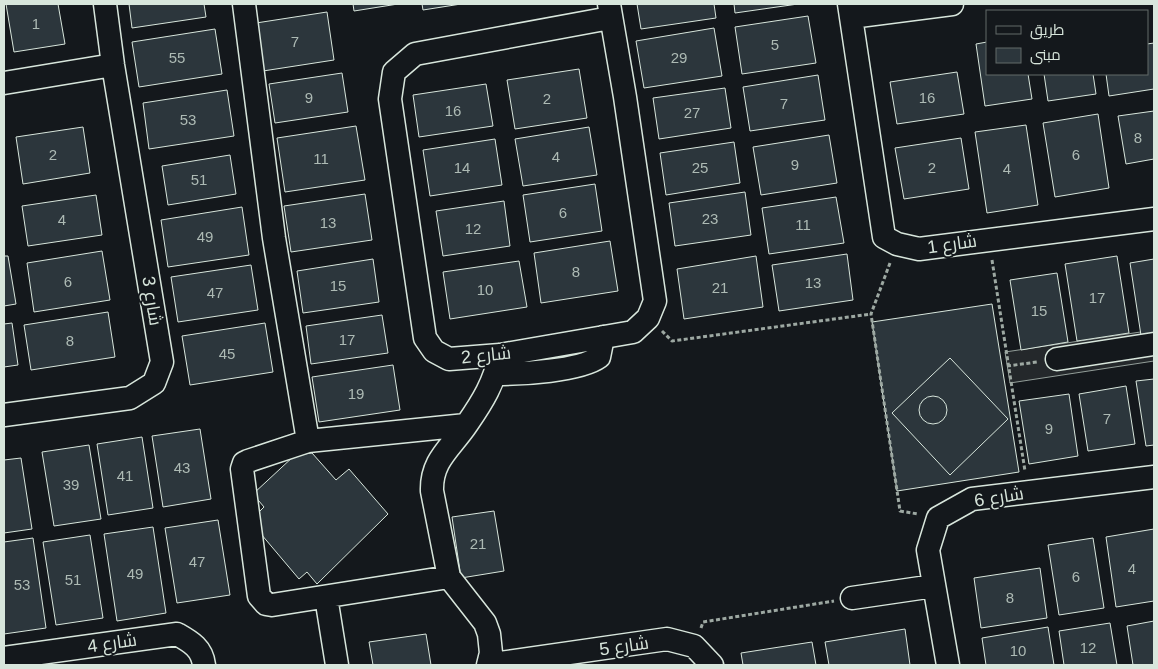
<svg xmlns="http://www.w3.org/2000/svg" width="1158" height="669" font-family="Helvetica,Cairo,sans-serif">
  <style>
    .parking { fill: #24282b; stroke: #939e99 }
    .building { fill: #2c363c; stroke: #d8e6dc }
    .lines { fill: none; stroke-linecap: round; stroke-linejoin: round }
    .minor-casing { stroke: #d8e6dc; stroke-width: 25 }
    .path { stroke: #9da8a2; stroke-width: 3; stroke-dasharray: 4 2.5; stroke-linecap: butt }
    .minor { stroke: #14181c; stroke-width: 22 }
    .labels { text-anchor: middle; stroke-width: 4; stroke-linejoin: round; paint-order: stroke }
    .number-label { font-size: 15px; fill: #adbab4 }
    .street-label { font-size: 18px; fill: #d8e6dc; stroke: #14181c }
  </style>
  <rect width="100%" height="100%" fill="#14181c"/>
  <!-- parking -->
  <path class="parking" d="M1154 330V361L1010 383 1005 352Z"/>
  <!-- building -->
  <path class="building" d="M6 4H58L65 44 14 52Z
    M129 4H204L206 17 132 28Z
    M353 4H398L354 11Z
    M422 4H461L423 10Z
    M637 4H714L716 18 641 29Z
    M734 4H798L735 13Z
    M327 12 334 60 263 71 256 23Z
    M808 16 816 63 742 74 735 27Z
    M714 28 722 76 644 88 636 41Z
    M215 29 222 74 139 87 132 42Z
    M987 42V74H1028L1032 99 985 106 976 44Z
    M1154 43V89L1109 96 1106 74H1147V44Z
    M579 69 587 118 515 129 507 80Z
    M957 72 964 114 897 124 890 82Z
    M342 73 348 112 275 123 269 84Z
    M1044 74H1093L1096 94 1048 101Z
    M818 75 825 120 750 131 743 87Z
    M486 84 493 126 419 137 413 95Z
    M725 88 731 128 659 139 653 98Z
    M227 90 234 136 149 149 143 103Z
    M1154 111V159L1126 164 1118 116Z
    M1098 114 1109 188 1055 197 1043 123Z
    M1026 125 1038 205 987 213 975 132Z
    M356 126 365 180 285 192 277 138Z
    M83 127 90 173 23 184 16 137Z
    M589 127 597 175 523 186 515 139Z
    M829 135 837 183 761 195 753 147Z
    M961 138 969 189 904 199 895 148Z
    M495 139 502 185 430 196 423 150Z
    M734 142 740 183 666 195 660 153Z
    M230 155 236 194 168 205 162 166Z
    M595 184 602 231 530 242 523 195Z
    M745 192 751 235 675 246 669 203Z
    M365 194 372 240 291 252 284 206Z
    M96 195 102 235 28 246 22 206Z
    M836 197 844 243 769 254 762 208Z
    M504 201 510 246 443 256 436 211Z
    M242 207 249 255 168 267 161 220Z
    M610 241 618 291 541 303 534 253Z
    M102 251 110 300 34 312 27 263Z
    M847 254 853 300 779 311 772 265Z
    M4 256H8L16 304 4 306Z
    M756 256 763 307 684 319 677 269Z
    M1117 256 1129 333 1077 341 1065 264Z
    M373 259 379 302 303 313 297 271Z
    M1154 259V340L1142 342 1130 263Z
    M519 261 527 307 450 319 443 272Z
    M251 265 258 310 178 322 171 277Z
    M1057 273 1068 342 1021 350 1010 280Z
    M992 304 1019 472 897 491 872 322Z
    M108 312 115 357 31 370 24 325Z
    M382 315 388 353 311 364 306 326Z
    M12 323 18 365 4 367V324Z
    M265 323 273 372 190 385 182 336Z
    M950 358 1008 419 950 475 892 413Z
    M393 365 400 410 319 422 312 377Z
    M1154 379V445L1146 446 1136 381Z
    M1126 386 1135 444 1088 451 1079 394Z
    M1069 394 1078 456 1029 464 1019 401Z
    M919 410a14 14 0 1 1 28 0a14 14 0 1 1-28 0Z
    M200 429 211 499 163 507 152 436Z
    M142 437 153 508 108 515 97 444Z
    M89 445 101 519 54 526 42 452Z
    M312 453 336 480 349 469 388 514 317 584 307 572 299 579 250 521 264 507 253 494 295 455Z
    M21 458 32 529 4 533V460Z
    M494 511 504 571 461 578 452 517Z
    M218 520 230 595 177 603 165 528Z
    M153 527 166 613 117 621 104 534Z
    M1154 529V601L1116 607 1106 537Z
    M90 535 103 618 56 625 43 542Z
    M33 538 46 628 4 634V542Z
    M1093 538 1104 608 1059 615 1048 545Z
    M1040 568 1047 618 981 628 974 578Z
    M1154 621V665H1133L1127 626Z
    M1110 623 1117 665H1064L1059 631Z
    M1048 627 1054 665H986L982 638Z
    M905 629 910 665H829L825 642Z
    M426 634 431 665H373L369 642Z
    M812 642 816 665H743L741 653Z"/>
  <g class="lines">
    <!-- minor casing -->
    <g class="minor-casing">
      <path id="minor" d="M244 4 274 238 308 441
        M609 4 625 97 655 301 648 318 633 332 500 355 449 359 434 351 425 338 390 99 394 72 415 54 610 18
        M849 4 884 237 897 244 919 249 1154 219
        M851 17 952 4
        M4 83 113 65
        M1057 359 1154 344
        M496 374C521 374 580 371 599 357L603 337
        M4 415 130 398 154 383 162 362 113 65 105 4
        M449 577 272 605 266 604 259 596 242 469 244 463 248 461 308 441 466 425
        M326 597 337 665
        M852 598 934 586
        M4 658 177 634C191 642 202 648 204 665
        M488 665 491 653 489 634 485 623 449 577 432 491C431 460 451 448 467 424 483 401 494 383 500 355
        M497 665 500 663 667 639 694 646 712 665
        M948 665 928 550 938 518 972 499 1154 477"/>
    </g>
    <!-- path -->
    <path class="path" d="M992 260 1025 471
      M890 263 871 314 900 511 918 514
      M662 331 672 341 871 314
      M1007 366 1037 362
      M701 628 703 622 834 601"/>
    <!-- minor -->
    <use href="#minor" class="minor"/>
  </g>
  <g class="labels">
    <!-- number labels -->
    <g class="number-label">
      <text x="36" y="29">1</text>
      <text x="295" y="47">7</text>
      <text x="775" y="50">5</text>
      <text x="177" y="63">55</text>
      <text x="679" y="63">29</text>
      <text x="309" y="103">9</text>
      <text x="927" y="103">16</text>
      <text x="547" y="104">2</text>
      <text x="784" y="109">7</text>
      <text x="453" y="116">16</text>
      <text x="692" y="118">27</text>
      <text x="188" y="125">53</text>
      <text x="1138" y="143">8</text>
      <text x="53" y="160">2</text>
      <text x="1076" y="160">6</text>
      <text x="556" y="162">4</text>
      <text x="321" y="164">11</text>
      <text x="795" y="170">9</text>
      <text x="462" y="173">14</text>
      <text x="700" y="173">25</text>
      <text x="932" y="173">2</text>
      <text x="1007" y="174">4</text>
      <text x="199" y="185">51</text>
      <text x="563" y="218">6</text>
      <text x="710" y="224">23</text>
      <text x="62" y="225">4</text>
      <text x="328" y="228">13</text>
      <text x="803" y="230">11</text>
      <text x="473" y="234">12</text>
      <text x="205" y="242">49</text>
      <text x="576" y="277">8</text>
      <text x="68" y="287">6</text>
      <text x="813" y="288">13</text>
      <text x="338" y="291">15</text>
      <text x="720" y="293">21</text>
      <text x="485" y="295">10</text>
      <text x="215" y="298">47</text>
      <text x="1097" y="303">17</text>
      <text x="1039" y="316">15</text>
      <text x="347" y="345">17</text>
      <text x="70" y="346">8</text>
      <text x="227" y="359">45</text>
      <text x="356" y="399">19</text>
      <text x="1107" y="424">7</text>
      <text x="1049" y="434">9</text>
      <text x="182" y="473">43</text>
      <text x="125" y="481">41</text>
      <text x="71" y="490">39</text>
      <text x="478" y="549">21</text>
      <text x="197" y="567">47</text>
      <text x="1132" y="574">4</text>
      <text x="135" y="579">49</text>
      <text x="1076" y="582">6</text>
      <text x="73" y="585">51</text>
      <text x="22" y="590">53</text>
      <text x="1010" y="603">8</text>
      <text x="1088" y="653">12</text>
      <text x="1018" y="656">10</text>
    </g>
    <!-- street labels -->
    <g class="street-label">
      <text transform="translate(952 244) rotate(-8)" y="6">شارع 1</text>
      <text transform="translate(152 301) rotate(81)" y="6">شارع 3</text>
      <text transform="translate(486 355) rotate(-6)" y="6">شارع 2</text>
      <text transform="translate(999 497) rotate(-9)" y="6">شارع 6</text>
      <text transform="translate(112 643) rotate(-8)" y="6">شارع 4</text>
      <text transform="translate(624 646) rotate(-8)" y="6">شارع 5</text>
    </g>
  </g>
  <!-- border -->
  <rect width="1158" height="669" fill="none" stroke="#d8e6dc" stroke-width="10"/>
  <!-- legend -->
  <rect x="986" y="10" width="162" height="65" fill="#14181c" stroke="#626a69"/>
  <rect x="996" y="26" width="25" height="8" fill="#14181c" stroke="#626a69"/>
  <text x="1030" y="35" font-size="15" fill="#d8e6dc">طريق</text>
  <rect x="996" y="48" width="25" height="15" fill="#2c363c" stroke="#626a69"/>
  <text x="1030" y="60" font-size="15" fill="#d8e6dc">مبنى</text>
</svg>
